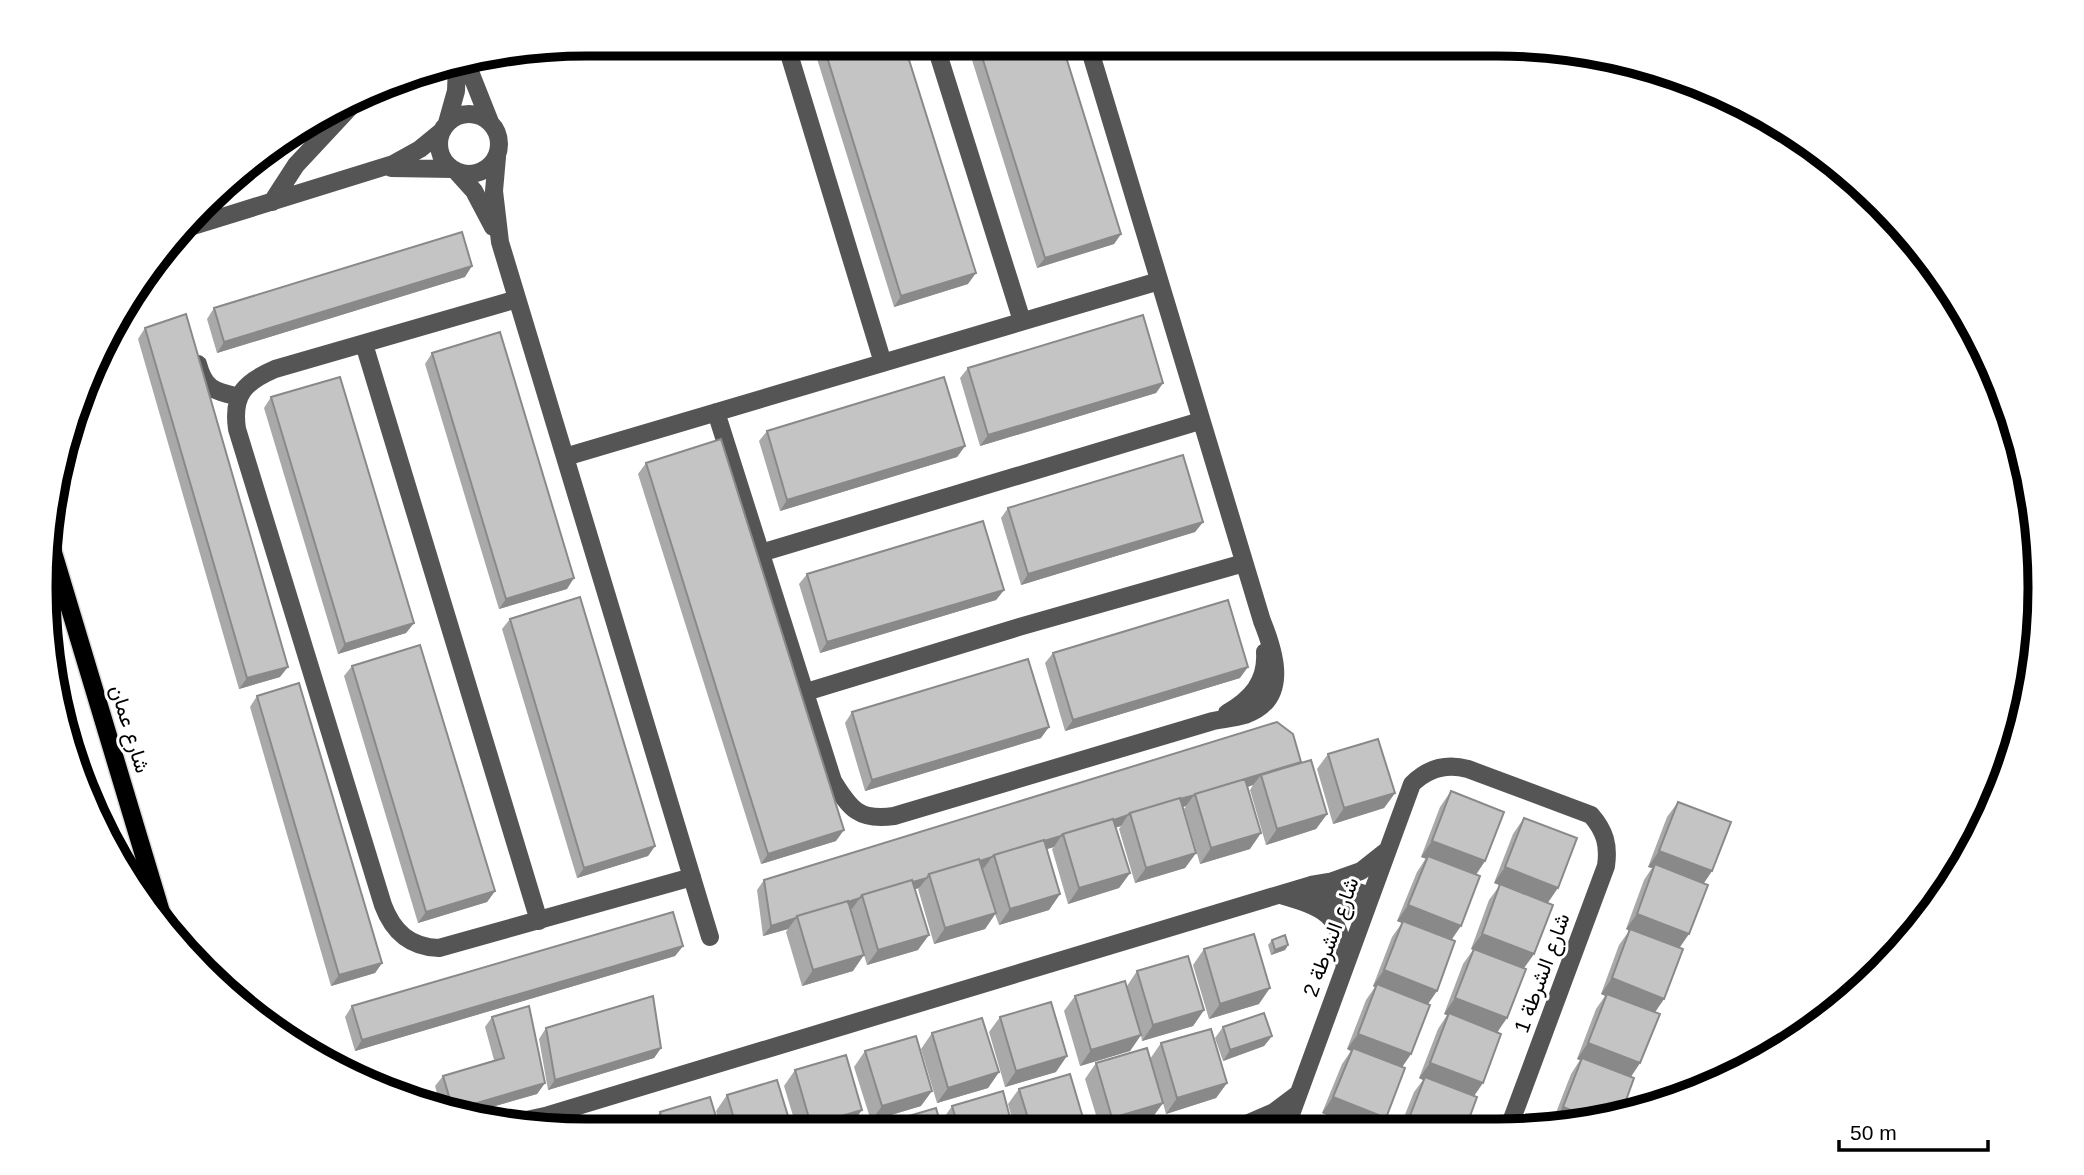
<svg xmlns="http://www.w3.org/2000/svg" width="2084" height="1175" font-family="Arial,Vazirmatn,sans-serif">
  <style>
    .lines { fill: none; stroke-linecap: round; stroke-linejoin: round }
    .major-casing { stroke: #dbdbdb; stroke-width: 21 }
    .minor { stroke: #555; stroke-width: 18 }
    .major { stroke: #000; stroke-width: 18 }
    .wall { fill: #a9a9a9 }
    .shaded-wall { fill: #898989 }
    .building { fill: #c4c4c4; stroke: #898989; stroke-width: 2 }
    .labels { text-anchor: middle; stroke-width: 6; stroke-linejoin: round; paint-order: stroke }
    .street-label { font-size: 21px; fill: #000; stroke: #fff }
    .rim { fill: none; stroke: #000; stroke-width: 9 }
  </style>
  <rect width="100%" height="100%" fill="#fff"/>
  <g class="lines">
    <!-- major casing -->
    <g class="major-casing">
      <path id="major" d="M52 549 164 922"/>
    </g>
    <!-- minor -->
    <path class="minor" d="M786 44 883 363
      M935 44 1022 321
      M467 64 490 122
      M439 144a30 30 0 1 1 60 0a30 30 0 1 1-60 0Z
      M447 123 456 91 457 65
      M497 157 494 191 500 242 710 937
      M391 168 453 169
      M456 171 474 191 493 227
      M272 202 296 165 352 105
      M190 227 393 164 420 149 442 131
      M517 299 275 369C245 382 232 394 237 429L383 905C393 932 410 947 439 948L692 877
      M364 344 539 921
      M198 364C205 390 215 391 239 397
      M716 412 833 781C850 809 859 821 894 816L1213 721C1223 719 1235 718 1245 715 1290 699 1275 653 1262 621L1088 44
      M565 457 1159 281
      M761 553 1200 421
      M806 692 1019 627 1244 563
      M1227 713C1251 699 1267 682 1265 652
      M1330 882 1361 871 1385 852
      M1307 892 1364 913
      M1281 895C1322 907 1343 914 1343 961
      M512 1123 545 1116 1311 885 1329 882 1370 896
      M1237 1128 1274 1112 1298 1094
      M1286 1128 1412 784C1428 768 1446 763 1468 769L1591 815C1605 831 1609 845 1606 866L1509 1127"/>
    <!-- major -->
    <use href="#major" class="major"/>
  </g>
  <!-- wall -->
  <path class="wall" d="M817 44H904L968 284 894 307 814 49Z
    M967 44H1062L1121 234 1114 244 1037 268Z
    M465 277 217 353 207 319 214 308Z
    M145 328 280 677 239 689 138 339Z
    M432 353 567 589 499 609 425 364Z
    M968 368 1163 383 1156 393 980 446 960 378Z
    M271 397 414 623 406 633 338 654 264 408Z
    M767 431 965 446 957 457 780 511 759 441Z
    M646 463 836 841 761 864 638 474Z
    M1008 508 1203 522 1195 532 1021 585 1001 518Z
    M807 574 1004 590 996 600 820 653 799 584Z
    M510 619 655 846 648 856 577 878 502 629Z
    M1053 653 1240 678 1065 731 1045 663Z
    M352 666 495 891 487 902 418 923 344 676Z
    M257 696 382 963 375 973 331 986 250 707Z
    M852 712 1041 738 865 791 845 723Z
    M1328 754 1395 793 1384 808 1333 824 1317 769Z
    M1301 762 1327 814 1316 829 1266 845 1250 790 1253 785 1248 787 1250 849 1200 864 1184 809 1186 806 1183 807 1196 853 1185 868 1135 883 1119 829 1121 826 1116 827 1130 873 1119 888 1068 904 1052 849 1054 847 1047 849 1060 894 1049 910 999 925 995 914 985 929 934 944 918 889 919 888 915 889 918 950 867 965 851 911 852 909 850 910 853 971 802 986 786 932 788 929 763 936 757 890 764 880Z
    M1451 791 1485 861 1476 875 1428 1004 1411 1054 1402 1067 1386 1118 1379 1127H1318L1327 1115 1322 1113 1342 1064 1351 1051 1347 1049 1366 1000 1375 987 1373 986 1392 937 1402 923 1397 921 1417 872 1426 858 1421 857 1440 807Z
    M1678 802 1712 871 1704 883 1679 948 1664 999 1655 1012 1640 1063 1631 1077 1567 1127H1554L1556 1125 1552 1123 1571 1074 1580 1060 1577 1059 1596 1009 1605 996 1601 994 1619 945 1629 931 1626 929 1644 880 1652 868 1648 867 1667 817Z
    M1524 818 1548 902 1534 954 1524 968 1498 1032 1474 1096 1466 1127H1400L1414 1092 1423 1080 1419 1078 1438 1029 1447 1015 1444 1014 1463 964 1473 950 1471 949 1489 900 1500 885 1494 883 1513 834Z
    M1272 940 1288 945 1285 950 1271 955 1268 945Z
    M683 946 675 956 355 1051 345 1017 352 1006Z
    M1204 949 1259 1004 1209 1019 1193 965Z
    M1137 971 1204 1010 1193 1026 1142 1041 1141 1035 1130 1051 1080 1066 1064 1011 1075 996 1127 986Z
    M492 1017 545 1083 537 1094 464 1115 442 1111 435 1086 443 1076 494 1060 485 1027Z
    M1000 1017 1056 1072 1005 1087 989 1032Z
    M1223 1027 1272 1036 1264 1046 1223 1061 1215 1038Z
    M546 1028 661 1048 654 1058 548 1090 539 1039Z
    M932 1033 999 1072 988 1088 937 1103 921 1049Z
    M1161 1043 1227 1083 1216 1098 1166 1114 1163 1103 1152 1118 1119 1128H1100L1085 1079 1096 1063 1150 1059Z
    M865 1051 921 1106 871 1121 854 1067Z
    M795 1070 851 1125 838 1129H797L784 1086Z
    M1019 1089 1086 1128 1015 1129 1008 1104Z
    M727 1095 792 1129 721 1130 716 1111Z
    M952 1106 1013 1129H943L941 1122Z
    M660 1112 720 1130H649V1128Z"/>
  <!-- shaded-wall -->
  <path class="shaded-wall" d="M1121 234 1114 244 1037 268 1045 258Z
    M472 266 465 277 217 353 224 342Z
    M976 273 968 284 894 307 901 296Z
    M1163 383 1156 393 980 446 988 435Z
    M965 446 957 457 780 511 787 500Z
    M1203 522 1195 532 1021 585 1028 574Z
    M574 578 567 589 499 609 506 599Z
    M1004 590 996 600 820 653 827 642Z
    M414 623 406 633 338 654 345 644Z
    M288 667 280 677 239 689 247 678Z
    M1248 667 1240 678 1065 731 1073 720Z
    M1049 727 1041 738 865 791 872 780Z
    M1301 762 1261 775 1253 785 1197 802 1195 795Z
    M1395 793 1384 808 1333 824 1344 808Z
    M1194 795 1186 806 1132 822 1130 815Z
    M1327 814 1316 829 1266 845 1277 829Z
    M1128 815 1121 826 1066 843 1064 835Z
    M844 830 836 841 761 864 768 854Z
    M1261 833 1250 849 1200 864 1211 848Z
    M1061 836 1054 847 996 864 994 857Z
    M1432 841 1485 861 1474 877 1421 857Z
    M655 846 648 856 577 878 584 868Z
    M1659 851 1712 871 1701 887 1655 864 1652 868 1648 867Z
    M1196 853 1185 868 1135 883 1146 868Z
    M992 857 984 868 932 884 930 877Z
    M1505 867 1558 888 1547 904 1494 883Z
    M1130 873 1119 888 1068 904 1079 888Z
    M927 878 919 888 865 905 863 897Z
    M495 891 487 902 418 923 426 912Z
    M1060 894 1049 910 999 925 1010 909Z
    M860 898 852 909 800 925 798 918Z
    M1408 905 1461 926 1450 942 1397 921Z
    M996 913 985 929 934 944 945 928Z
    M1637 914 1689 934 1678 950 1626 929Z
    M796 918 788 929 763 936 771 926Z
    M1482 934 1534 954 1523 969 1471 949Z
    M929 935 918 950 867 965 878 950Z
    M1288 945 1285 950 1271 955 1275 950Z
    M683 946 675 956 355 1051 362 1040Z
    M864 955 853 971 802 986 813 970Z
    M382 963 375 973 331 986 339 975Z
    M1384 970 1437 991 1426 1007 1377 984 1375 987 1373 986Z
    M1612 978 1664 999 1653 1015 1601 994Z
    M1270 988 1259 1004 1209 1019 1220 1004Z
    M1455 998 1507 1018 1496 1034 1444 1014Z
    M1204 1010 1193 1026 1142 1041 1153 1025Z
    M1358 1034 1411 1054 1400 1070 1353 1048 1351 1051 1347 1049Z
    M1141 1035 1130 1051 1080 1066 1091 1050Z
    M1272 1036 1264 1046 1223 1061 1230 1050Z
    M1588 1043 1640 1063 1629 1079 1577 1059Z
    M661 1048 654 1058 548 1090 555 1080Z
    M1067 1056 1056 1072 1005 1087 1016 1071Z
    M1430 1063 1483 1083 1472 1099 1425 1077 1423 1080 1419 1078Z
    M999 1072 988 1088 937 1103 948 1088Z
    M545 1083 537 1094 464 1115 450 1113 453 1110Z
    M1227 1083 1216 1098 1166 1114 1177 1098Z
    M932 1091 921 1106 871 1121 882 1106Z
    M1333 1097 1386 1118 1379 1127H1359L1322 1113Z
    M1163 1103 1152 1118 1119 1128H1105L1112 1118Z
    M1563 1107 1595 1120 1567 1127 1558 1121 1556 1125 1552 1123Z
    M862 1110 851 1125 838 1129H808L811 1125Z"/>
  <!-- building -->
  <path class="building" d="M823 44H904L976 273 901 296Z
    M978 44H1062L1121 234 1045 258Z
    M462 232 472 266 224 342 214 308Z
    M186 314 288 667 247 678 145 328Z
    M1143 315 1163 383 988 435 968 368Z
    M500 332 574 578 506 599 432 353Z
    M340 377 414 623 345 644 271 397Z
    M944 377 965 446 787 500 767 431Z
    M721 439 844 830 768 854 646 463Z
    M1183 455 1203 522 1028 574 1008 508Z
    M983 521 1004 590 827 642 807 574Z
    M580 597 655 846 584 868 510 619Z
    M1228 600 1248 667 1073 720 1053 653Z
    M420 645 495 891 426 912 352 666Z
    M1028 659 1049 727 872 780 852 712Z
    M299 683 382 963 339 975 257 696Z
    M1277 722 1293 734 1301 762 1195 794V795L1180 799V798L1130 813 1128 815 1114 820 1113 819 1063 834 1061 836 1044 841V840L994 855 992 857 980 861 979 859 929 874 927 878 913 882 912 880 862 895 860 898 848 902V901L797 916 796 918 771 926 764 880Z
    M1378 739 1395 793 1344 808 1328 754Z
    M1311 760 1327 814 1277 829 1261 775Z
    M1245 779 1261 833 1211 848 1195 794Z
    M1451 791 1504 812 1485 861 1432 841Z
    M1180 798 1196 853 1146 868 1130 813Z
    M1678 802 1731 822 1712 871 1659 851Z
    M1524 818 1577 838 1558 888 1505 867Z
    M1113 819 1130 873 1079 888 1063 834Z
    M1044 840 1060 894 1010 909 994 855Z
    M1428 856 1480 876 1461 926 1408 905Z
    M979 859 996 913 945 928 929 874Z
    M1655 864 1708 885 1689 934 1637 914Z
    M912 880 929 935 878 950 862 895Z
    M1500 884 1553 905 1534 954 1482 934Z
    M848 901 864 955 813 970 797 916Z
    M673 912 683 946 362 1040 352 1006Z
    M1403 921 1455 941 1437 991 1384 970Z
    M1630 929 1683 949 1664 999 1612 978Z
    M1254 934 1270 988 1220 1004 1204 949Z
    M1285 935 1288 945 1275 950 1272 940Z
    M1474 949 1526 969 1507 1018 1455 998Z
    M1188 956 1204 1010 1153 1025 1137 971Z
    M1125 981 1141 1035 1091 1050 1075 996Z
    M1377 984 1430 1005 1411 1054 1358 1034Z
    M1607 994 1660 1014 1640 1063 1588 1043Z
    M653 996 661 1048 555 1080 546 1028Z
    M1051 1002 1067 1056 1016 1071 1000 1017Z
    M529 1006 545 1083 453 1110 443 1076 504 1058 492 1017Z
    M1264 1013 1272 1036 1230 1050 1223 1027Z
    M1449 1013 1501 1034 1483 1083 1430 1063Z
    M982 1018 999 1072 948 1088 932 1033Z
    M1211 1029 1227 1083 1177 1098 1161 1043Z
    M916 1036 932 1091 882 1106 865 1051Z
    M1147 1048 1163 1103 1112 1118 1096 1063Z
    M1353 1048 1405 1068 1386 1118 1333 1097Z
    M846 1055 862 1110 811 1125 795 1070Z
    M1582 1058 1634 1078 1621 1114 1595 1120 1563 1107Z
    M1070 1074 1086 1128H1031L1019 1089Z
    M1425 1077 1477 1097 1466 1127H1409L1406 1126Z
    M777 1080 792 1129H737L727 1095Z
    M1003 1091 1013 1129H959L952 1106Z
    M710 1097 720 1130H665L660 1112Z
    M936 1108 942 1129H887L885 1123Z
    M1328 1114 1362 1127H1323Z
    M643 1116 647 1130H597Z
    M1558 1121 1571 1126 1556 1127Z
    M866 1125 867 1129H851Z"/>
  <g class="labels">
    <!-- street labels -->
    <g class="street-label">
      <text transform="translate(130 729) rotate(73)" y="7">شارع عمان</text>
      <text transform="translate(1331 937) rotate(-70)" y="7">شارع الشرطة 2</text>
      <text transform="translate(1542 973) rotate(-70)" y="7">شارع الشرطة 1</text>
    </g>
  </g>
  <!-- crop -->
  <path d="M0 0H2084V1175H0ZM587 56H1497A531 531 0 0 1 2028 587V588A531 531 0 0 1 1497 1119H587A531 531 0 0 1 56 588V587A531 531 0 0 1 587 56Z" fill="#fff" fill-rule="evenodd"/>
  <path class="rim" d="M587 56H1497A531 531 0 0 1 2028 587V588A531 531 0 0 1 1497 1119H587A531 531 0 0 1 56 588V587A531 531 0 0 1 587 56Z"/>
  <!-- scale -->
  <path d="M1839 1140v10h149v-10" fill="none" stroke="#000000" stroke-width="3.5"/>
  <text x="1850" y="1140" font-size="21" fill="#000000" stroke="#ffffff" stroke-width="5" paint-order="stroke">50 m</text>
</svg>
